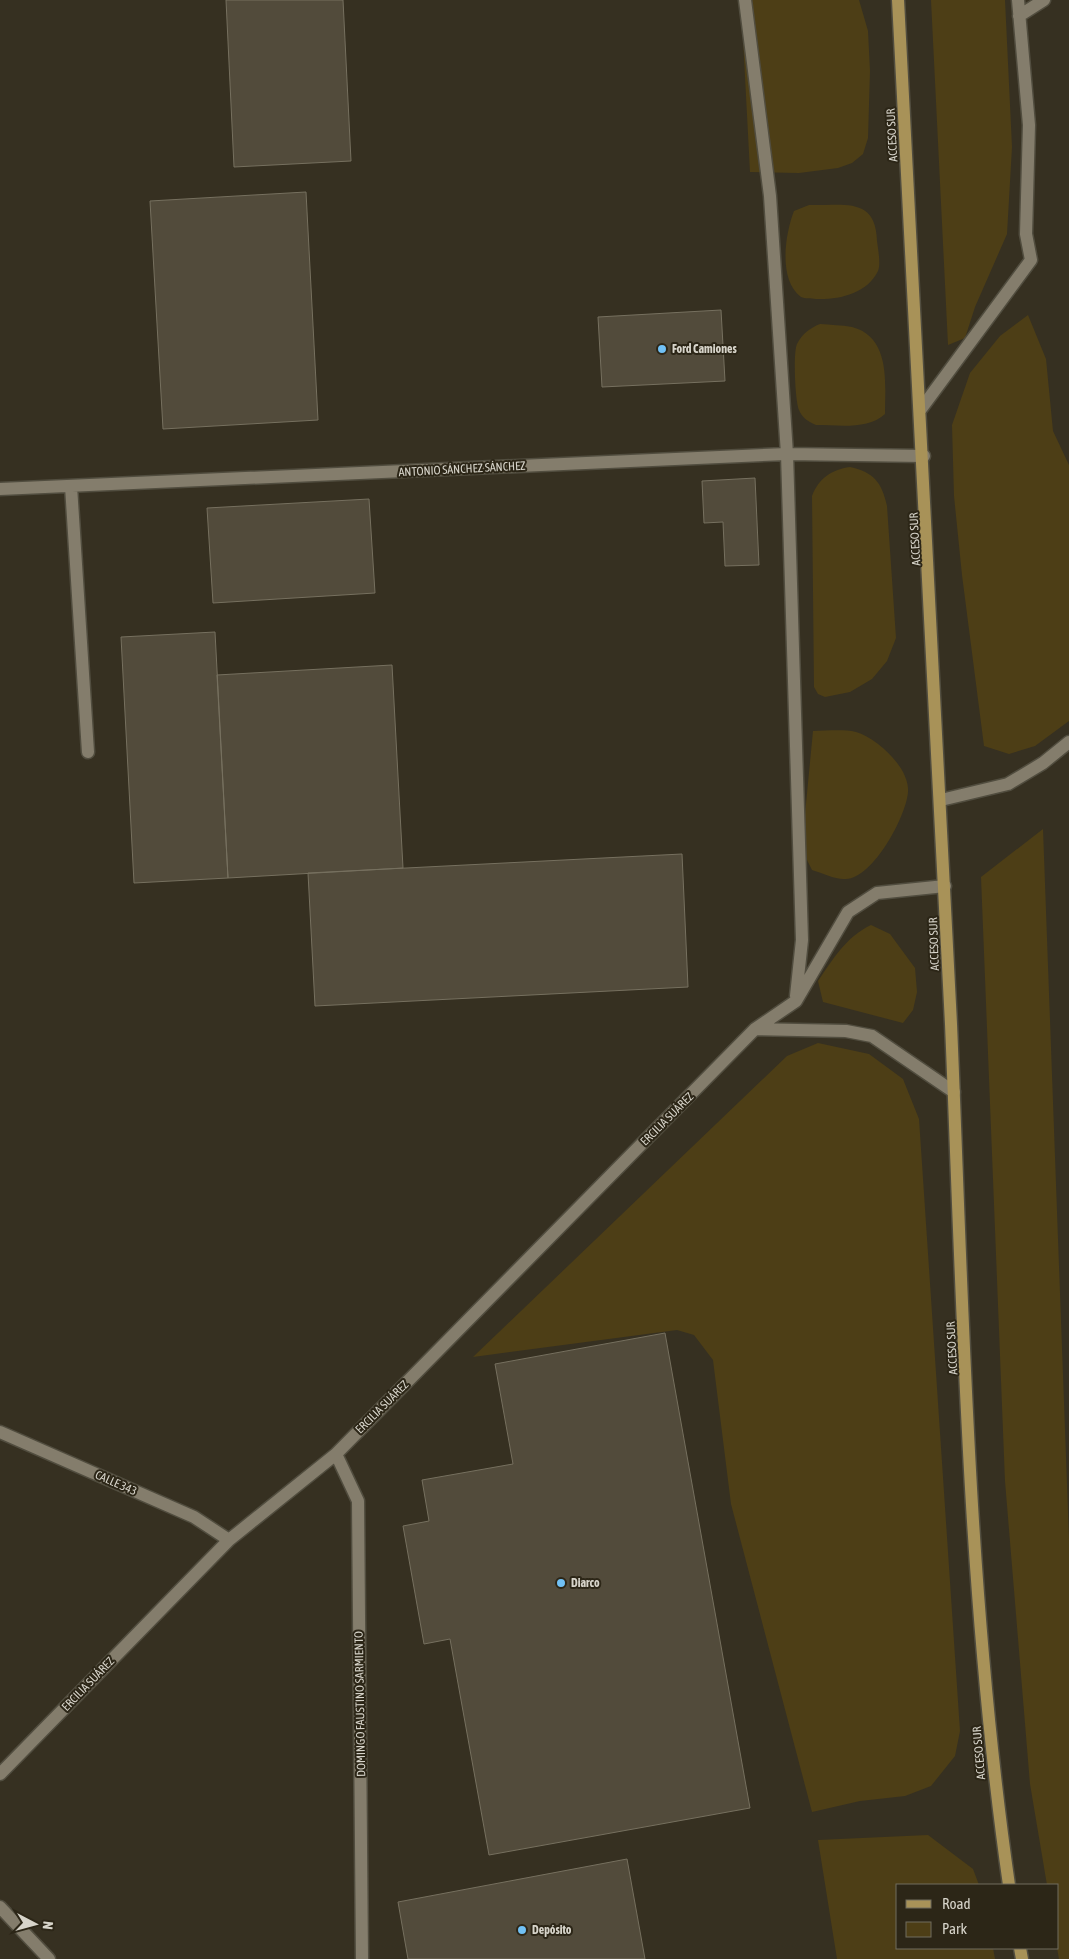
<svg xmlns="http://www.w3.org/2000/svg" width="1069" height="1959" font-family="'Asap Condensed',sans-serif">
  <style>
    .green { fill: #4d3e16 }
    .building { fill: #524b3b; stroke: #76705f }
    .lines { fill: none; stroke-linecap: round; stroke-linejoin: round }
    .minor-casing { stroke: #514d3f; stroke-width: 15 }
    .major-casing { stroke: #514d3f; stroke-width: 15 }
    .minor { stroke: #847d6c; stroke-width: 12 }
    .major { stroke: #a89258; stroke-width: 12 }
    .poi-dot { fill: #71c1f5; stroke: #2c2617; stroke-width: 2 }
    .labels { text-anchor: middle; stroke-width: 4; stroke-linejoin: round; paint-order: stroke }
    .street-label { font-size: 12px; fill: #d7d4ca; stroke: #2c2617 }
    .poi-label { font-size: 12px; font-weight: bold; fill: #d7d4ca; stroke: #2c2617; text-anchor: start }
  </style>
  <rect width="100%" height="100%" fill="#363021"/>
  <!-- green -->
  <path class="green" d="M741 0H859L868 31 870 71 868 138 863 154 852 163 838 168 799 173 750 172Z
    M931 0H1005L1012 147 1007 234 975 307 965 338 948 345Z
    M809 205C843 206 876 196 877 241 878 249 881 264 878 271 867 294 838 300 816 299 811 298 805 299 801 297 778 280 785 234 794 211Z
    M1028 315 1046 359 1053 431 1069 465V721L1035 746 1009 754 984 746 962 575 954 496 952 425 970 373 1000 336Z
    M820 324C830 325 842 325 852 327 891 337 885 384 885 414 868 430 839 425 816 425 809 422 802 418 799 410 795 400 793 353 797 344 802 334 810 328 820 324Z
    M850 467C874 472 882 483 887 506L896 638 887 661 872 679 850 692 825 697 818 694 814 687 812 496C819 478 831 470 850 467Z
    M813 731C826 731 843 729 856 732 877 738 910 768 908 792 906 817 873 878 846 879 836 880 822 873 812 870L805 856 803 835Z
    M1043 829 1069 1539V1959H1059L1057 1948 1058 1885H1047L1030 1784 1005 1481 981 877Z
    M871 925 890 934 915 968 917 992 913 1010 903 1023 823 1002 818 981C833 959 846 937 871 925Z
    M818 1043 869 1054 903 1079 919 1119 960 1731 955 1756 931 1786 905 1796 860 1801 812 1812 731 1504 713 1360 694 1335 677 1330 473 1357 787 1056Z
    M928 1835 973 1869 979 1885H898V1948H993L995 1959H837L818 1840Z"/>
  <!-- building -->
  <path class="building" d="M226 0H343L351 161 234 167Z
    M306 192 318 420 163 429 150 201Z
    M721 310 725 381 602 387 598 317Z
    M755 478 759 565 725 566 723 522 704 523 702 481Z
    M369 499 375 593 213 603 207 508Z
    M215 632 228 878 134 883 121 637Z
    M392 665 403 868 228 878 217 675Z
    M682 854 688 987 315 1006 308 873Z
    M665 1333 750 1808 489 1855 450 1639 424 1644 403 1526 429 1521 422 1480 513 1464 495 1364Z
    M627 1859 645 1959H408L398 1902Z"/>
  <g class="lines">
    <!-- minor casing -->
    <g class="minor-casing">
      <path id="minor" d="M745 0 770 196 787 454 802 940 796 996
        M1019 16 1044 0
        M921 409 1031 260 1026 234 1029 125 1018 0
        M71 486 88 752
        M0 489 787 454 924 456
        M941 800 1008 784 1043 763 1069 742
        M755 1029 846 1031 872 1036 954 1092
        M0 1432 194 1517 229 1540
        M336 1454 358 1501 362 1959
        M0 1774 229 1540 336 1454 755 1029 796 1001 848 912 877 893 945 886
        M0 1907 49 1959"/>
    </g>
    <!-- major casing -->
    <g class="major-casing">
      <path id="major" d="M898 0C917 341 936 682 951 1024 963 1311 968 1601 1009 1885
        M1020 1948 1022 1959"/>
    </g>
    <!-- minor -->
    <use href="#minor" class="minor"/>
    <!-- major -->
    <use href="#major" class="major"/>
  </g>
  <!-- markers -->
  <g class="poi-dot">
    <circle cx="662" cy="349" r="5"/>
    <circle cx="561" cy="1583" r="5"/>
    <circle cx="522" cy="1930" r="5"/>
  </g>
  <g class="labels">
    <!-- street labels -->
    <g class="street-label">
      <text transform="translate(892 135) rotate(-93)" y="4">ACCESO SUR</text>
      <text transform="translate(462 469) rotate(-3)" y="4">ANTONIO SÁNCHEZ SÁNCHEZ</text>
      <text transform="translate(915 539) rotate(-93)" y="4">ACCESO SUR</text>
      <text transform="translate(934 944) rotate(-92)" y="4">ACCESO SUR</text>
      <text transform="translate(667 1119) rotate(-45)" y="4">ERCILIA SUÁREZ</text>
      <text transform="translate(952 1348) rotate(-93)" y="4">ACCESO SUR</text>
      <text transform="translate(382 1407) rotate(-45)" y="4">ERCILIA SUÁREZ</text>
      <text transform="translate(116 1483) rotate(24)" y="4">CALLE 343</text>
      <text transform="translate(88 1684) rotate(-46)" y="4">ERCILIA SUÁREZ</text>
      <text transform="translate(360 1704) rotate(-91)" y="4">DOMINGO FAUSTINO SARMIENTO</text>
      <text transform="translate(979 1753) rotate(-95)" y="4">ACCESO SUR</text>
    </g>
    <!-- poi labels -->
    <g class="poi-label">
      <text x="672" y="353">Ford Camiones</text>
      <text x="571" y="1587">Diarco</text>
      <text x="532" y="1934">Depósito</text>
    </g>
  </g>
  <!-- legend -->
  <rect x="896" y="1884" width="162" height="65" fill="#2c2617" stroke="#706c5f"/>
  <rect x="906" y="1900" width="25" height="8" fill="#a89258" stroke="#706c5f"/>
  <text x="942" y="1909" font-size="15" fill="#d7d4ca">Road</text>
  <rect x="906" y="1922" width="25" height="15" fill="#4d3e16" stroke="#706c5f"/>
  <text x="942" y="1934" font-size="15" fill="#d7d4ca">Park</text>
  <!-- north arrow -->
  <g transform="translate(35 1924) rotate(96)" stroke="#2c2617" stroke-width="4" paint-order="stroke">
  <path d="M0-4L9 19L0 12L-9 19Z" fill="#d7d4ca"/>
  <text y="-8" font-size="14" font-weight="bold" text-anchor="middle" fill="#d7d4ca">N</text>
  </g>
</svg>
